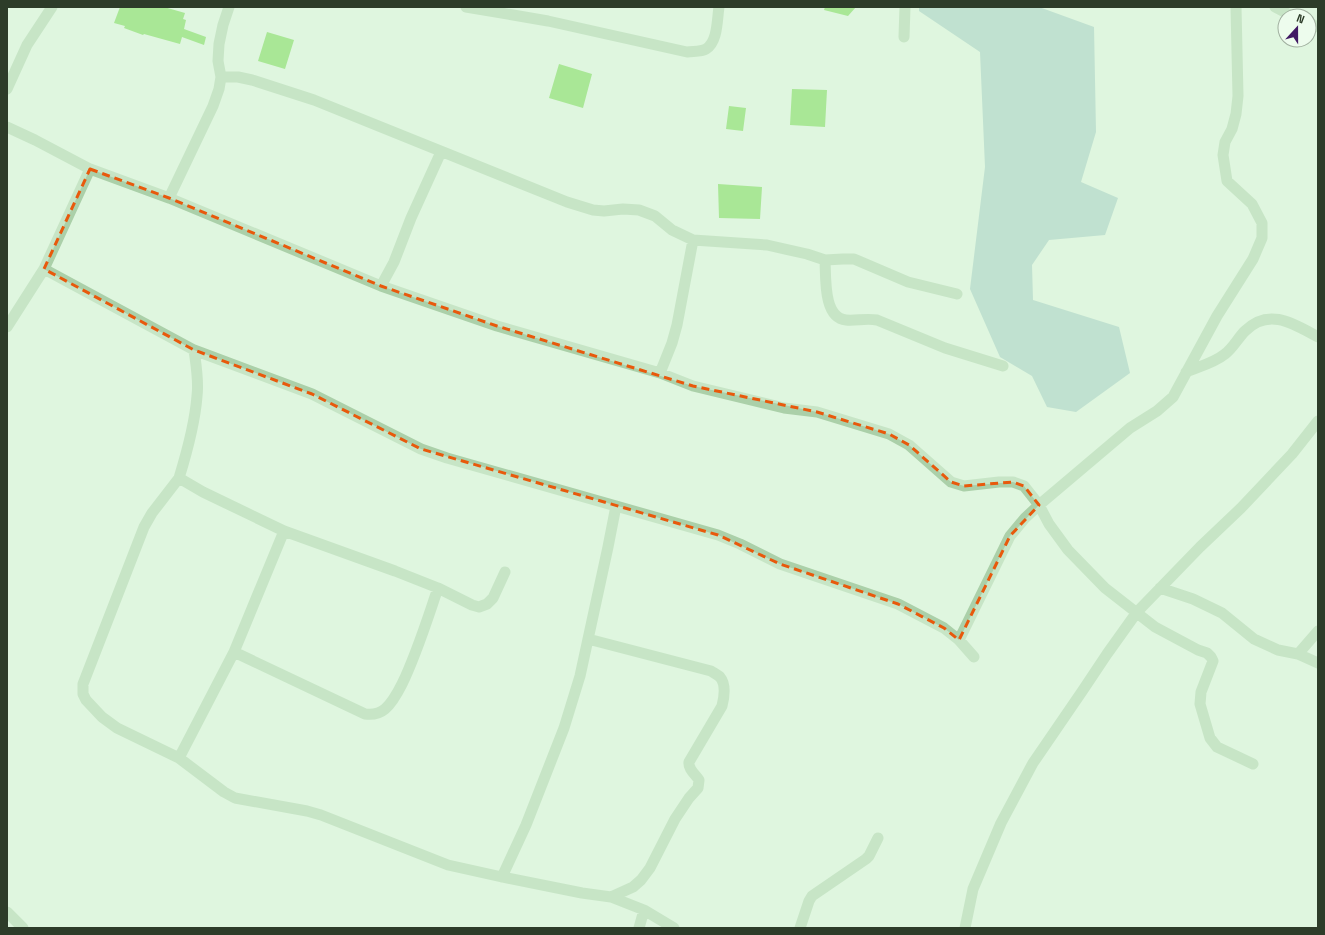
<svg xmlns="http://www.w3.org/2000/svg" width="1325" height="935" font-family="'Space Grotesk',sans-serif">
  <style>
    .green { fill: #9cc7bf }
    .building { fill: #69d43f }
    .lines { fill: none; stroke-linecap: round; stroke-linejoin: round }
    .minor { stroke: #abd0a9; stroke-width: 11 }
    .marked { fill: none; stroke: #e8590c; stroke-width: 3; stroke-dasharray: 8 5; stroke-linejoin: round }
  </style>
  <rect width="100%" height="100%" fill="#dff6df"/>
  <!-- green -->
  <path class="green" d="M919 7H1039L1094 27 1096 132 1081 182 1118 198 1105 235 1049 240 1032 265 1033 300 1119 327 1130 373 1076 412 1047 407 1032 376 1000 357 970 289 985 167 980 52 919 11Z"/>
  <!-- building -->
  <path class="building" d="M120 7H164L185 13 183 19 186 20 184 29 206 37 204 45 182 37 180 44 144 34 143 35 124 28 125 26 114 23Z
    M825 7H856L848 16 824 10Z
    M267 32 294 40 285 69 258 61Z
    M559 64 592 74 583 108 549 98Z
    M792 89 827 90 825 127 790 125Z
    M729 106 746 108 743 131 726 129Z
    M718 184 762 187 760 219 719 218Z"/>
  <g class="lines">
    <!-- minor -->
    <path class="minor" d="M466 7 548 21 687 52C693 51 701 52 706 49 718 42 717 19 719 7
      M1275 7 1292 16
      M1309 23 1318 27
      M904 37 905 7
      M221 77H238L252 80 314 100 567 202 593 210 604 211 623 209 639 210 655 216 672 230 693 240 767 245 807 254 825 260 843 259H854L908 282 957 294
      M7 89 27 45 52 7
      M7 127 35 140 90 169 169 198 381 286 497 326 660 373 693 386 784 408 817 412 889 434 909 445 951 482 964 486 999 482H1013L1024 486 1039 505 1049 524 1068 550 1105 588 1155 627 1198 650 1207 653 1211 657 1213 661 1201 692 1200 704 1210 738 1217 747 1253 764
      M169 198 213 106 219 89 221 77 218 61 219 44 223 25 229 7
      M825 260C826 277 823 318 846 320 856 321 866 318 877 320L945 348 1003 366
      M44 269 194 350 312 394 421 449 447 458 718 535 740 544 780 564 898 604 944 628 959 640 974 657
      M381 286 394 262 411 218 441 152
      M7 327 44 269 90 169
      M194 350C196 365 199 381 197 396 195 423 187 452 179 478L203 492 284 531 395 571 438 588 472 605 479 607 487 604 493 598 505 572
      M1186 372C1198 367 1214 363 1225 354 1233 348 1238 338 1245 331 1269 307 1294 324 1318 337
      M660 373 672 343 677 325 693 240
      M179 478 152 513 144 527 83 684V694L86 700 102 717 117 728 179 758 224 792 235 798 307 811 321 815 448 865 502 877 582 893 611 897 644 910 674 928
      M1160 588 1193 599 1222 613 1254 639 1278 650 1298 654 1318 663
      M588 639 711 671C714 673 718 675 720 677 726 684 724 698 722 706L689 762C688 769 695 774 699 780L698 788 689 798 675 819 650 868 641 880 633 887 611 897
      M959 640 1010 536 1025 518 1039 505 1130 428 1157 411 1173 397 1217 316 1253 259 1262 238V223L1252 204 1227 181 1223 155 1225 142 1232 129 1236 114 1238 96 1236 7
      M234 652 365 714C372 715 379 714 385 709 392 703 398 692 402 684 417 653 427 620 438 588
      M1298 654 1318 631
      M179 758 234 652 284 531
      M502 877 526 825 564 728 580 676 608 547 616 506
      M7 912 23 928
      M639 928 644 910
      M800 928 809 901 812 896 866 859 869 856 878 838
      M965 928 973 889 1001 823 1033 763 1083 690 1107 654 1137 612 1200 547 1241 508 1292 454 1318 421"/>
  </g>
  <!-- marked area -->
  <path d="M0 0H1325V935H0ZM90 169 169 198 381 286 497 326 693 386 817 412 889 434 909 445 951 482 964 486 1013 482 1024 486 1039 505 1010 536 959 640 944 628 898 604 780 564 718 535 421 449 312 394 194 350 44 269Z" fill="#dff6df" fill-opacity=".55" fill-rule="evenodd"/>
  <path class="marked" d="M90 169 169 198 381 286 497 326 693 386 817 412 889 434 909 445 951 482 964 486 1013 482 1024 486 1039 505 1010 536 959 640 944 628 898 604 780 564 718 535 421 449 312 394 194 350 44 269Z"/>
  <!-- border -->
  <rect width="1325" height="935" fill="none" stroke="#2d3c29" stroke-width="16"/>
  <!-- north arrow -->
  <g transform="translate(1297 28) rotate(21)"><circle r="19" fill="#edfced" stroke="#a0af9f"/>
  <path d="M0-3L7 15L0 10L-7 15Z" fill="#411964"/>
  <text y="-6" font-size="11" font-weight="bold" text-anchor="middle" fill="#2d3c29">N</text>
  </g>
</svg>
